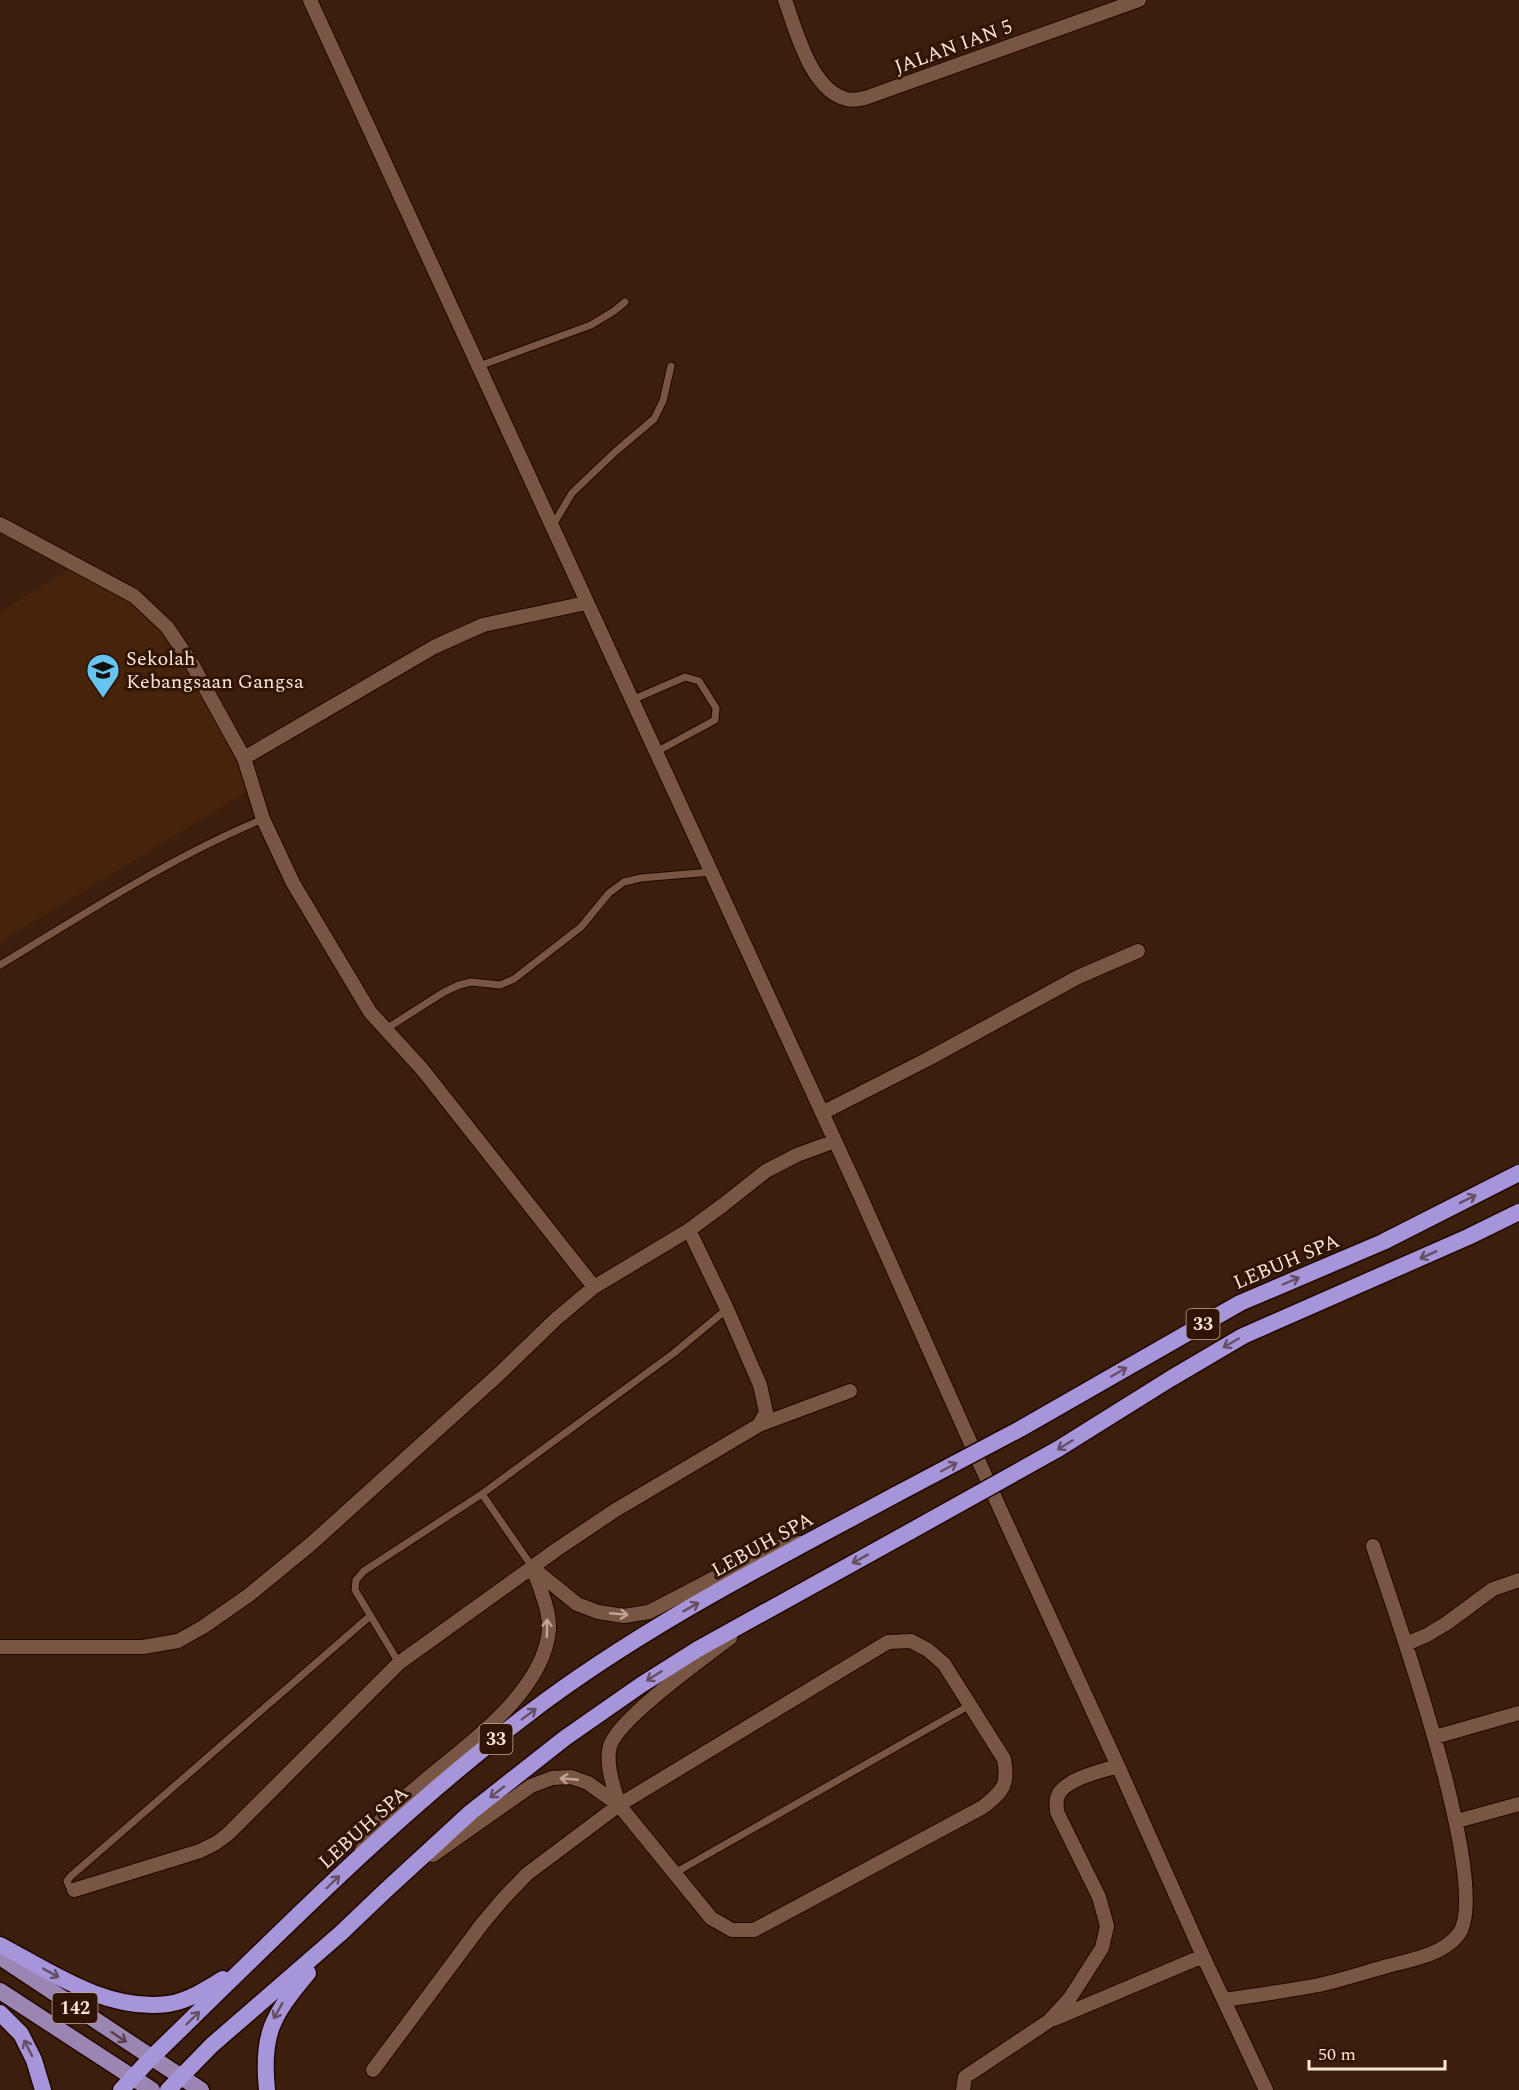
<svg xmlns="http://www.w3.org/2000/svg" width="1519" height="2090" font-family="Spectral,serif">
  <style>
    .built { fill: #47230c }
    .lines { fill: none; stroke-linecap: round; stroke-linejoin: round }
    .service-casing { stroke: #220700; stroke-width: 9 }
    .minor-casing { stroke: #220700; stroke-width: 16 }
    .primary-casing { stroke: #220700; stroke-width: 19 }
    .trunk-casing { stroke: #220700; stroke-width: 19 }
    .service { stroke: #795643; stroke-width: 7 }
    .minor { stroke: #795643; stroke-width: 14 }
    .primary { stroke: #9b85b3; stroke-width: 16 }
    .trunk { stroke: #a695d8; stroke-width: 16 }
    .trunk-bridge-casing { stroke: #220700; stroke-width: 19; stroke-linecap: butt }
    .trunk-bridge { stroke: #a695d8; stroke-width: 16 }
    .oneway { stroke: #664f63 }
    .oneway2 { stroke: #bfa596 }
    .oneway3 { stroke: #5b424a }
    .labels { text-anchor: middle; stroke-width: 6; stroke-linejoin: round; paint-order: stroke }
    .shield { fill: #311504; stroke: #bda79a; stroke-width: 1.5 }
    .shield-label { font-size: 18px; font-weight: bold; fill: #f9e5da }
    .street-label { font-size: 20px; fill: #f9e5da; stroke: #311504 }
    .poi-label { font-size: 20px; fill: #f9e5da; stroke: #311504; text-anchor: start }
  </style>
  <rect width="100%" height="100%" fill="#3c1e0c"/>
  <!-- built -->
  <path class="built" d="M74 566 154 608 256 786 0 942V612Z"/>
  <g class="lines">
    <!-- service casing -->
    <g class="service-casing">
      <path id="service" d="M479 366 591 325 614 311 625 302
        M553 525 572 493 615 452 654 419 663 401 671 366
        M632 700 685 677 699 681 716 708 715 720 656 752
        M0 965C86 913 171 857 263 819
        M386 1029 444 992 459 985 471 982 500 985 514 979 581 927 609 893 624 882 641 878 711 872
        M482 1494 533 1568
        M399 1663 355 1590 356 1580 364 1571 482 1494 674 1353 727 1309
        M673 1874 970 1705
        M74 1890 69 1886 67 1881 71 1876 369 1617"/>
    </g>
    <!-- minor casing -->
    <g class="minor-casing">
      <path id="minor" d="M310 0 859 1193 1001 1511 1118 1766 1203 1956 1266 2090
        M785 0C796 30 811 91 847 99 852 101 859 99 865 98L1139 0
        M0 524 134 596 167 627 192 664 244 758 263 819 293 883 370 1012 422 1069 594 1287
        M244 758 434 647 483 625 586 603
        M822 1113 928 1059 1078 977 1138 951
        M689 1230 727 1309 760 1385 766 1412 759 1425
        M534 1569 577 1604 598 1612 624 1616 649 1612 772 1548 800 1543
        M1406 1644 1427 1635 1447 1623 1493 1589 1519 1580
        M0 1647H143L178 1641 203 1627 249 1595 311 1544 498 1375 556 1319 594 1287 689 1230 723 1205 766 1171 797 1155 835 1141
        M1435 1737 1519 1713
        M619 1805C614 1787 605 1765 610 1746 618 1719 704 1658 730 1638
        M1457 1821 1519 1804
        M362 1850C368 1840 374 1828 382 1819 431 1766 542 1707 549 1630 550 1609 539 1587 533 1568
        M74 1890 200 1851 216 1843 228 1834 399 1663 556 1550 614 1511 759 1425 850 1391
        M1225 2000C1256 1995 1288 1991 1319 1985 1341 1980 1363 1973 1384 1967 1409 1960 1441 1956 1458 1935 1495 1890 1393 1607 1373 1546
        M1054 2019 1203 1956
        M373 2070 482 1924 503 1899 527 1874 619 1805 888 1642 911 1641 928 1650 944 1664 1004 1759C1009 1785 1003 1791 983 1807L754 1930H732L711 1918 619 1805 588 1783 571 1777 552 1778 531 1786 433 1855
        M963 2090 965 2077 1049 2021 1070 1998 1102 1948 1107 1926 1099 1897 1057 1812C1057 1808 1056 1802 1057 1798 1062 1779 1102 1771 1118 1766"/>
    </g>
    <!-- primary casing -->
    <g class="primary-casing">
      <path id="primary" d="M0 1957 201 2090
        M0 1991 152 2090"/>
    </g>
    <!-- trunk casing -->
    <g class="trunk-casing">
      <path id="trunk" d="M0 1945C51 1972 107 2012 168 2004 188 2001 207 1989 223 1979
        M0 2013 21 2034 34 2060 43 2090
        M121 2090 151 2058C273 1940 392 1817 528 1714 642 1627 771 1562 897 1494
        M168 2090 212 2045 341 1933 385 1891 471 1812 565 1738 641 1685 698 1649 911 1531
        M267 2090C261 2033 273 2015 308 1973"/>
    </g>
    <!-- service -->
    <use href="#service" class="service"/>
    <!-- minor -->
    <use href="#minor" class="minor"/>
    <!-- primary -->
    <use href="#primary" class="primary"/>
    <!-- trunk -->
    <use href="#trunk" class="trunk"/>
    <!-- trunk-bridge casing -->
    <g class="trunk-bridge-casing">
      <path id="trunk-bridge" d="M897 1494 1020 1429 1240 1303 1383 1242 1519 1173
        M911 1531 1058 1449 1170 1379 1243 1336 1468 1237 1519 1212"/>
    </g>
    <!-- trunk-bridge -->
    <use href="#trunk-bridge" class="trunk-bridge"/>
  </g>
  <!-- one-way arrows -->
  <defs><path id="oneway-shaft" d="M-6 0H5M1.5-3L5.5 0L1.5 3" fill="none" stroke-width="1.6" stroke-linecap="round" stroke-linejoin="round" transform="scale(1.5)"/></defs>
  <g class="oneway">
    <use href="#oneway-shaft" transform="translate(1468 1199) rotate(-26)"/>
    <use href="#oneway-shaft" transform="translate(1428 1255) rotate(156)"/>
    <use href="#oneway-shaft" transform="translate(1291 1281) rotate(-23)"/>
    <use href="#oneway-shaft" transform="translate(1231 1343) rotate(150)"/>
    <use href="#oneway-shaft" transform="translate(1119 1372) rotate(-30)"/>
    <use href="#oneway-shaft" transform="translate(1065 1445) rotate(148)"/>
    <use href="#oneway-shaft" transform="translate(949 1467) rotate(-28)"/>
    <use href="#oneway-shaft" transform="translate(860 1559) rotate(151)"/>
    <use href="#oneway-shaft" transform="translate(691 1607) rotate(-29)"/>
    <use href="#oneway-shaft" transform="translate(654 1676) rotate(148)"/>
    <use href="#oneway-shaft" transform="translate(529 1714) rotate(-37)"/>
    <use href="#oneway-shaft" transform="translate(497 1792) rotate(142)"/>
    <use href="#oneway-shaft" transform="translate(333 1882) rotate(-44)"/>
    <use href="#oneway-shaft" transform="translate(51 1973) rotate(29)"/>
    <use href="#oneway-shaft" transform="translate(278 2011) rotate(119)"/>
    <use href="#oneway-shaft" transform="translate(193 2018) rotate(-44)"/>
    <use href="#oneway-shaft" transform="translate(28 2048) rotate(-117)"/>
  </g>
  <g class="oneway2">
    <use href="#oneway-shaft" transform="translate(619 1614) rotate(5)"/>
    <use href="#oneway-shaft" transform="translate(547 1628) rotate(-89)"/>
    <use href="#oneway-shaft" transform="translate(569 1779) rotate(-175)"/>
  </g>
  <use class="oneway3" href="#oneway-shaft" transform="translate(119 2037) rotate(34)"/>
  <!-- icons -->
  <defs>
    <g id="school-pin" transform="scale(1.725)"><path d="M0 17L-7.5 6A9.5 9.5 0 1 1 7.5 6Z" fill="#66c4ef" stroke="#311504"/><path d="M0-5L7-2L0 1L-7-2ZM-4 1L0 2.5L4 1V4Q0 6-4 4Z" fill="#111"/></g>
  </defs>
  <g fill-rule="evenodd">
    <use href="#school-pin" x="103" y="670"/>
  </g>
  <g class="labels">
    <!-- shield labels -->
    <g class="shield">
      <rect x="1186.5" y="1309" width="33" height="30" rx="4.5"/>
      <rect x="479.5" y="1724" width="33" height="30" rx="4.5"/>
      <rect x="52.5" y="1993" width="45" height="30" rx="4.5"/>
    </g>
    <g class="shield-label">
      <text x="1203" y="1330">33</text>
      <text x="496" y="1745">33</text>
      <text x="75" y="2014">142</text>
    </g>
    <!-- street labels -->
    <g class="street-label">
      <text transform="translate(953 46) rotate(-20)" y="7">JALAN IAN 5</text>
      <text transform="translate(1286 1261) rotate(-23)" y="7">LEBUH SPA</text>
      <text transform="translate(762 1544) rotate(-29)" y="7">LEBUH SPA</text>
      <text transform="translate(363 1827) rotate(-42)" y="7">LEBUH SPA</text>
    </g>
    <!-- poi labels -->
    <g class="poi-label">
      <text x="126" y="665">Sekolah<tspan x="126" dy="23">Kebangsaan Gangsa</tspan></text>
    </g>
  </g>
  <!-- scale -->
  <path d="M1309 2060v9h136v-9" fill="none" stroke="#f9e5da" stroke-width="3"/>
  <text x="1318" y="2060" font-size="18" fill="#f9e5da" stroke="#311504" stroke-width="4.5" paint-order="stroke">50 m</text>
</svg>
